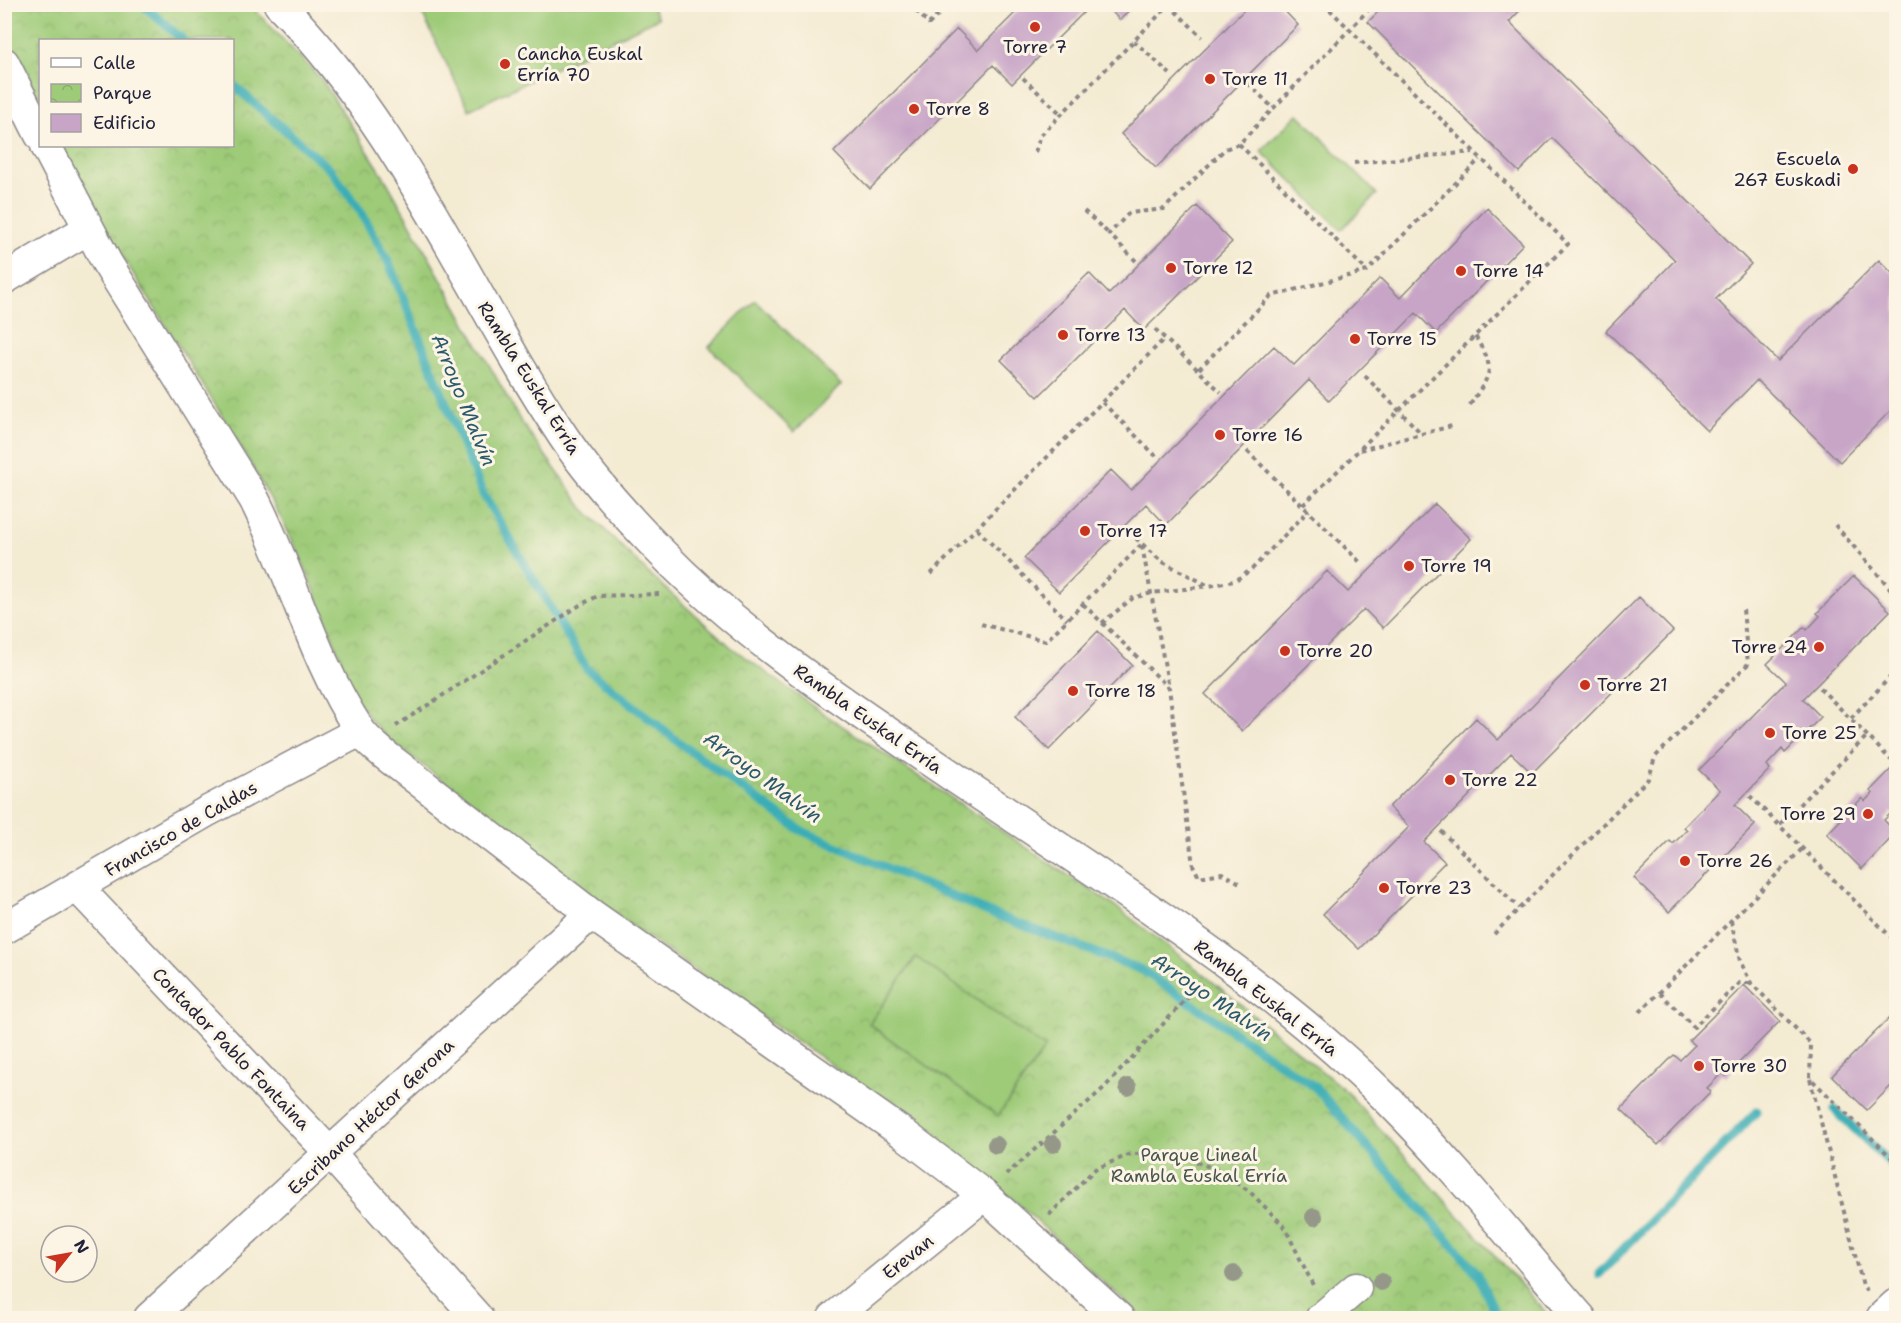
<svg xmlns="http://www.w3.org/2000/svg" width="1901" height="1323" font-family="'Shantell Sans',sans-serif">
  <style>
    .park { fill: url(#park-crowns); stroke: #60765a; stroke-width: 1.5 }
    .pitch { fill: #9ecb78; stroke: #60765a; stroke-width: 1.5 }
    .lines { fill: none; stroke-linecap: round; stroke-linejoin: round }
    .stream { stroke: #3badb5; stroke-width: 9 }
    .building { fill: #c8a5c7 }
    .minor-casing { stroke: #8b8687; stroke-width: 33 }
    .tertiary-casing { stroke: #8b8687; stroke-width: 36 }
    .path { stroke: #8b8687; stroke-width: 4; stroke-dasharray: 4.5 4.5; stroke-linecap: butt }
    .minor { stroke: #fff; stroke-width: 30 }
    .tertiary { stroke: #fff; stroke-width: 33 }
    .tree { fill: #959889 }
    .poi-dot { fill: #c8321e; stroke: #fcf5e5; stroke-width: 2 }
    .labels { text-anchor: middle; stroke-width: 6; stroke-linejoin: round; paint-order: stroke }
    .poi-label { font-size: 18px; fill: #22223b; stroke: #fcf5e5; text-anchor: start }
    .street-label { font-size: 18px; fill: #22223b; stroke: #fcf5e5 }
    .park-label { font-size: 18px; fill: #47554d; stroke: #fcf5e5 }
    .water-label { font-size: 20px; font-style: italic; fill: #2c5a6c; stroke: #fcf5e5 }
  </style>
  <defs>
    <pattern id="park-crowns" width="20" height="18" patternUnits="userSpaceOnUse" patternTransform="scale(1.5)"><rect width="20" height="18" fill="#9ecb78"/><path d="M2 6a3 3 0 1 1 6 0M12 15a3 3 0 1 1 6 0" fill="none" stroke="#88ae69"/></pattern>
  </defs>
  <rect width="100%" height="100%" fill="#fcf5e5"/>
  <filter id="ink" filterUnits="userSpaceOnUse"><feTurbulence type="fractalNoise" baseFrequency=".0167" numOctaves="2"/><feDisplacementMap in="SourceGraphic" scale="12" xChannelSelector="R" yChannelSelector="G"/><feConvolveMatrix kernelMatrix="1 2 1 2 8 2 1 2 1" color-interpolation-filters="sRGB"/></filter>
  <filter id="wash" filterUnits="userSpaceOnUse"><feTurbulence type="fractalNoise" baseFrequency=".008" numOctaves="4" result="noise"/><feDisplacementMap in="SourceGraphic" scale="24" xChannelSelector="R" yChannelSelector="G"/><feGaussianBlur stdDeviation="1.35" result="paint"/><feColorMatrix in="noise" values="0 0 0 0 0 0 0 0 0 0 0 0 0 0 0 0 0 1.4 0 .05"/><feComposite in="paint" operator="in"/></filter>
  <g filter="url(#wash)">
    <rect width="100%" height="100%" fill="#f4ebd3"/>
    <!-- park -->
    <path class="park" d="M5 5H250L322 80 383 175 520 420 583 508 648 573 731 647 821 712 1115 906 1202 973 1346 1091 1551 1318H1142L1014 1200 911 1120 637 930 390 740 371 721 357 700C333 642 313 579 284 524 215 394 128 274 57 146H232V40H40V113L5 38Z"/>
    <!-- pitch -->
    <path class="pitch" d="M418 5H651L658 18 469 110Z
      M1298 114 1377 194 1341 230 1261 151Z
      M755 300 841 385 794 432 709 347Z
      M916 957 1045 1048 998 1116 869 1024Z"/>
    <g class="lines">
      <!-- stream -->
      <path class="stream" d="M142 4 183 40
        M232 84 331 170 361 212 388 261 483 494 587 669 685 747 800 830 990 913 1142 970 1315 1087 1478 1274 1497 1318
        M1835 1110 1896 1169
        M1599 1274 1757 1111"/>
    </g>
    <g id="blocks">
      <!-- building -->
      <path class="building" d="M1024 4H1092L1012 84 993 65 870 189 834 152 957 29 978 50Z
        M1104 4H1135L1120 20Z
        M1250 4H1278L1298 25 1156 168 1121 134Z
        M1386 4H1526L1509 22 1751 264 1716 299 1778 361 1879 260 1896 277V405L1840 462 1757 380 1707 431 1606 331 1675 260 1552 138 1519 172 1368 22Z
        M1197 206 1232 242 1144 330 1125 310 1038 397 1001 360 1089 273 1109 294Z
        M1487 208 1523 244 1436 333 1416 313 1329 401 1309 380 1166 525 1146 504 1059 592 1024 558 1111 470 1131 490 1274 346 1294 365 1380 278 1400 298Z
        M1435 504 1471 539 1383 628 1364 609 1242 731 1205 694 1327 571 1348 592Z
        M1854 576 1890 611 1803 699 1821 717 1785 753 1782 749 1767 765 1770 769 1735 805 1755 825 1669 912 1634 878 1670 841 1673 844 1687 830 1684 827 1720 790 1699 770 1786 682 1767 664 1804 627 1807 630 1820 616 1817 613Z
        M1639 597 1673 631 1532 773 1511 753 1424 842 1445 862 1359 949 1323 914 1409 827 1389 807 1476 718 1498 740Z
        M1098 631 1132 665 1049 750 1015 717Z
        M1896 764V817L1892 812 1884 820 1896 833 1862 869 1827 834 1862 798 1865 801 1873 793 1870 791Z
        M1744 985 1780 1021 1726 1076 1722 1073 1707 1088 1711 1091 1658 1145 1621 1109 1674 1055 1680 1060 1695 1045 1689 1040Z
        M1896 1011V1081L1867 1110 1832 1076Z"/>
    </g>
  </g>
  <g filter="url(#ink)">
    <use href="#blocks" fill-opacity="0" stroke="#8b8687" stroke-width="1.5"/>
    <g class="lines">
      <!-- minor casing -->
      <g class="minor-casing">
        <path id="minor" d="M279 4C402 127 468 293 563 436 590 477 625 515 660 551 735 628 822 688 911 748 1014 819 1121 886 1222 960 1280 1003 1337 1049 1388 1100 1456 1168 1517 1245 1581 1318
          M4 63 40 135
          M46 146 107 263 254 499C292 574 313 659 359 729 365 739 376 747 385 755L591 914 904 1134 984 1195 1119 1318
          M4 279 88 229
          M78 888 331 1154 478 1318
          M4 929 206 812 360 731
          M149 1318 591 914
          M833 1318 984 1195
          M1321 1318 1356 1288"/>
      </g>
      <!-- tertiary casing -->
      <g class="tertiary-casing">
        <path id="tertiary" d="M1883 1318 1896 1306"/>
      </g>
      <!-- path -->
      <path class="path" d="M910 4 929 24 949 4
        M1169 5 1202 37
        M1328 9 1332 4
        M1134 41 1170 74
        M1023 78 1061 114
        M1248 83 1273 108
        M1239 144 1367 271
        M1035 152 1041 135 1170 4
        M1354 163 1473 152
        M1084 211 1109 234
        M1136 261 1109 234 1129 213 1164 209 1225 149 1239 144 1374 4
        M1155 329 1221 392
        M1199 369 1271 296 1367 271 1480 159
        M1365 376 1421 433
        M1102 402 1165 338
        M1470 405C1492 371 1496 372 1475 336
        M1360 450 1452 426
        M1247 451 1362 564
        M1303 505 1568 244 1324 4
        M1835 525 1896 595
        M977 529 1067 620
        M1129 532 1161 561 1209 586 1234 581 1251 570 1309 510
        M1142 546 1169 688
        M931 574 1102 402 1156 456
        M1083 604 1169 688 1193 865 1199 877 1222 873 1240 883
        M1102 623 1133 598 1152 593 1208 586
        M981 624 1046 641 1141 545
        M1820 688 1891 760
        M1851 718 1896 671
        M396 726 580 605 598 596 659 594
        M1750 796 1896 942
        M1780 824 1868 735
        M1441 831 1519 908
        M1731 921 1740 961 1751 983 1811 1044 1810 1078 1896 1162
        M1494 934 1649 778 1655 757 1748 664 1743 609
        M1660 993 1694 1027 1739 983H1751
        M1640 1012 1804 847
        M1810 1079 1863 1286 1867 1291
        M1006 1175 1104 1088 1201 983
        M1049 1215 1095 1169 1131 1154 1173 1153 1215 1169 1249 1191 1284 1226 1313 1285"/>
      <!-- minor -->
      <use href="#minor" class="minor"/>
      <!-- tertiary -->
      <use href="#tertiary" class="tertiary"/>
    </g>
    <!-- trees -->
    <g class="tree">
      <circle cx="1128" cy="1087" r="9"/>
      <circle cx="1053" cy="1144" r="9"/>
      <circle cx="996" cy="1145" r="9"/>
      <circle cx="1314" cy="1217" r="9"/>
      <circle cx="1234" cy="1274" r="9"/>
      <circle cx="1381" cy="1282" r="9"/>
    </g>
  </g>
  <!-- markers -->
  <g class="poi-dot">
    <circle cx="1035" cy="27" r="6"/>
    <circle cx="505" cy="64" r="6"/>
    <circle cx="1210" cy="79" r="6"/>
    <circle cx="914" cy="109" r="6"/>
    <circle cx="1853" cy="169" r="6"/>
    <circle cx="1171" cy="268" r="6"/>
    <circle cx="1461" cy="271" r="6"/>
    <circle cx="1063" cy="335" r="6"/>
    <circle cx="1355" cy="339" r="6"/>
    <circle cx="1220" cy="435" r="6"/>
    <circle cx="1085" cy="531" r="6"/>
    <circle cx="1409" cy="566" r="6"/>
    <circle cx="1819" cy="647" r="6"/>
    <circle cx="1285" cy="651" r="6"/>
    <circle cx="1585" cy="685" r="6"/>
    <circle cx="1073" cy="691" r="6"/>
    <circle cx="1770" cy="733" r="6"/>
    <circle cx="1450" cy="780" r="6"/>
    <circle cx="1868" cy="814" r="6"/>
    <circle cx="1685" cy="861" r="6"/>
    <circle cx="1384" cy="888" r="6"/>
    <circle cx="1699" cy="1066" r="6"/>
  </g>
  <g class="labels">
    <!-- poi labels -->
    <g class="poi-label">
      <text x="1035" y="53" text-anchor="middle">Torre 7</text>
      <text x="517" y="60">Cancha Euskal<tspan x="517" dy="21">Erría 70</tspan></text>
      <text x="1222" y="85">Torre 11</text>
      <text x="926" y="115">Torre 8</text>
      <text x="1841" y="165" text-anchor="end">Escuela<tspan x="1841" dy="21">267 Euskadi</tspan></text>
      <text x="1183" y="274">Torre 12</text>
      <text x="1473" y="277">Torre 14</text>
      <text x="1075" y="341">Torre 13</text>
      <text x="1367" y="345">Torre 15</text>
      <text x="1232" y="441">Torre 16</text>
      <text x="1097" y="537">Torre 17</text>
      <text x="1421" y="572">Torre 19</text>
      <text x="1807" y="653" text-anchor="end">Torre 24</text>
      <text x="1297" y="657">Torre 20</text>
      <text x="1597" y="691">Torre 21</text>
      <text x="1085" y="697">Torre 18</text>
      <text x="1782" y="739">Torre 25</text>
      <text x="1462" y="786">Torre 22</text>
      <text x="1856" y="820" text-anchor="end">Torre 29</text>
      <text x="1697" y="867">Torre 26</text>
      <text x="1396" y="894">Torre 23</text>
      <text x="1711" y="1072">Torre 30</text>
    </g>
    <!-- street labels -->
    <g class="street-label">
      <text transform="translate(529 378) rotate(58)" y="6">Rambla Euskal Erría</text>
      <text transform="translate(868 719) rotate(35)" y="6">Rambla Euskal Erría</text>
      <text transform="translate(181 829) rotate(-30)" y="6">Francisco de Caldas</text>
      <text transform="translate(1266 998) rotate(38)" y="6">Rambla Euskal Erría</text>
      <text transform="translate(231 1049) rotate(46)" y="6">Contador Pablo Fontaina</text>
      <text transform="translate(371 1117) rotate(-43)" y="6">Escribano Héctor Gerona</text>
      <text transform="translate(908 1257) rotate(-39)" y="6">Erevan</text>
    </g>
    <!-- park labels -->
    <g class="park-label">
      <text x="1199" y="1161">Parque Lineal<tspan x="1199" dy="21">Rambla Euskal Erría</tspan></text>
    </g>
    <!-- water labels -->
    <g class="water-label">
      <text transform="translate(464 400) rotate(68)" y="7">Arroyo Malvín</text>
      <text transform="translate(763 777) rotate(36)" y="7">Arroyo Malvín</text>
      <text transform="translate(1212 997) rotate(34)" y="7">Arroyo Malvín</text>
    </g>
  </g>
  <!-- margin -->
  <rect width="1901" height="1323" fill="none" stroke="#fcf5e5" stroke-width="24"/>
  <!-- legend -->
  <rect x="39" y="39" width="195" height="108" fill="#fcf5e5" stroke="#a5a1a1" stroke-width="1.5"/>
  <rect x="51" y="58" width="30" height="9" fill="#ffffff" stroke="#a5a1a1" stroke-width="1.5"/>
  <text x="93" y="69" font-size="18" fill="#22223b">Calle</text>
  <rect x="51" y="84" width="30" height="18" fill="url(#park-crowns)" stroke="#a5a1a1" stroke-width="1.5"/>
  <text x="93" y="99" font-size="18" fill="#22223b">Parque</text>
  <rect x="51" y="114" width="30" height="18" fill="#c8a5c7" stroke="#a5a1a1" stroke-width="1.5"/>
  <text x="93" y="129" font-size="18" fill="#22223b">Edificio</text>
  <!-- north arrow -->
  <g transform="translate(69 1254) rotate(59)"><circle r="28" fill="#fcf5e5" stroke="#a5a1a1" stroke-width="1.5"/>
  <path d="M0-4.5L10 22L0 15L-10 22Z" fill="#c8321e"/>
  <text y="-9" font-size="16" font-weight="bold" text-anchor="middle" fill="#22223b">N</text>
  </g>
</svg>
